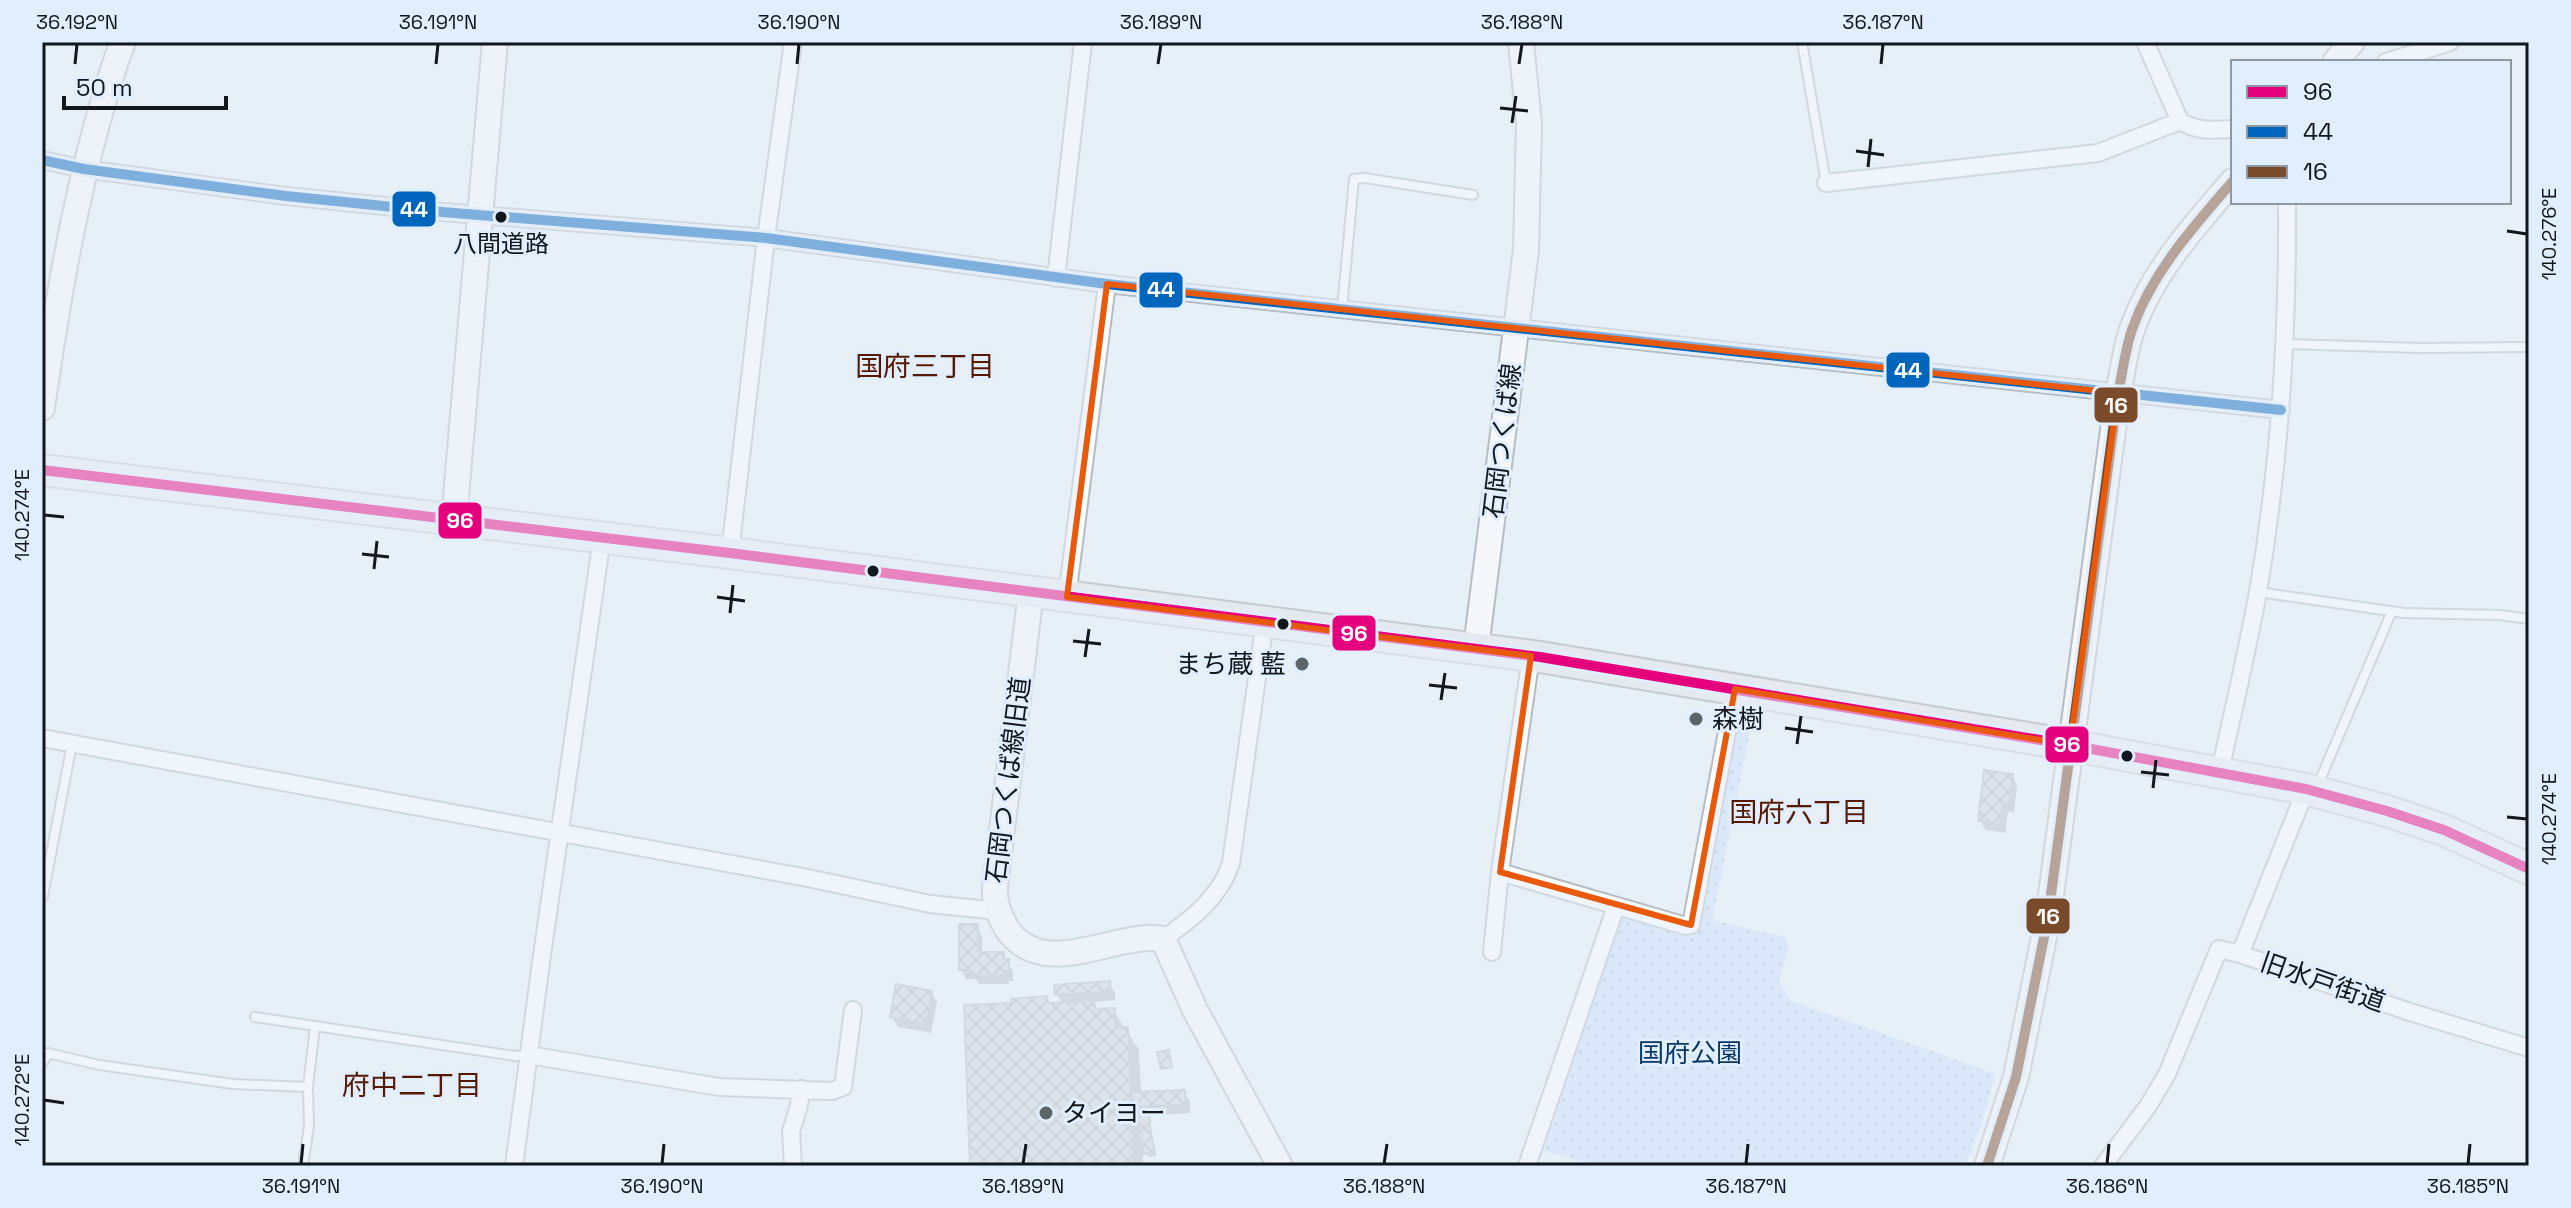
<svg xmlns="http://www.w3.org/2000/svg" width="2571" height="1208" font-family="'Space Grotesk','Noto Sans JP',sans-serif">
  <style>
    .park { fill: url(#park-dots) }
    .shadow { fill: #0003 }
    .building { fill: url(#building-cross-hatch); stroke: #b7bec5; stroke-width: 2 }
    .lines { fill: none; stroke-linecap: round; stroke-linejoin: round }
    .lane-casing { stroke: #b6bcc3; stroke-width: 12 }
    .street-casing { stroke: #b6bcc3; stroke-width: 20 }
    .secondary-casing { stroke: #b6bcc3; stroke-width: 28 }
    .highway-casing { stroke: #c7cbcf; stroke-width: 34 }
    .lane { stroke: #fbfdfe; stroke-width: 8 }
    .street { stroke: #fbfdfe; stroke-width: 16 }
    .secondary { stroke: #f5f7fa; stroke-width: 24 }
    .highway { stroke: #e4eaf0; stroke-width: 30 }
    .bus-1-casing { stroke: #e1eefd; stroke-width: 16 }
    .bus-2-casing { stroke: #e1eefd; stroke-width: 16 }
    .bus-3-casing { stroke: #e1eefd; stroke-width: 16 }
    .bus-1 { stroke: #e5007d; stroke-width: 10 }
    .bus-2 { stroke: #0065bd; stroke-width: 10 }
    .bus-3 { stroke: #7a4b2a; stroke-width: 10 }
    .marked { fill: none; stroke: #e8590c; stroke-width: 6; stroke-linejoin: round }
    .ticks { fill: none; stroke: #11171d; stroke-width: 3 }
    .bus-dot { fill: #11171d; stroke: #e1eefd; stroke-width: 3 }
    .poi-dot { fill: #5c6369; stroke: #e1eefd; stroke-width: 3 }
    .labels { text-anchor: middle; stroke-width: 6; stroke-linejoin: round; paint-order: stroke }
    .bus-label { font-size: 24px; fill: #11171d; stroke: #e1eefd }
    .street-label { font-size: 26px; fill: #11171d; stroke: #e1eefd }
    .poi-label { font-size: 26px; fill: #11171d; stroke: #e1eefd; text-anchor: start }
    .park-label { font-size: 26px; fill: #073864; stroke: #e1eefd }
    .neighbourhood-label { font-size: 28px; fill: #571800; stroke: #e1eefd }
    .line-badge { stroke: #e1eefd; stroke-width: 3 }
    .badge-label { font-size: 22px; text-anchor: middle; font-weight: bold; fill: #fff }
    .neatline { fill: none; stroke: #11171d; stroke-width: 3 }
    .ticks-label { font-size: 20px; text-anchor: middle; fill: #11171d }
  </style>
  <defs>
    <pattern id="park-dots" width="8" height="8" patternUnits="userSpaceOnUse" patternTransform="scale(2)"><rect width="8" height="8" fill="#c9e1fb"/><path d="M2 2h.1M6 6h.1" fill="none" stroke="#acc0d7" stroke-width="1.8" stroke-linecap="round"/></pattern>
    <pattern id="building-cross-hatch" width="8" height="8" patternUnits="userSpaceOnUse" patternTransform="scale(2)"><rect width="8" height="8" fill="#ced5dc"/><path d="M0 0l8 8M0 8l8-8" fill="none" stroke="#b0b6bc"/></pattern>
  </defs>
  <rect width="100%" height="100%" fill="#e7eff7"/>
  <!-- park -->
  <path class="park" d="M1738 714 1753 716 1712 920 1784 937 1789 948 1779 981 1790 1000 1995 1074 1981 1126 1965 1166H1597L1538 1149 1615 920 1623 914 1693 937Z"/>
  <!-- shadow -->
  <path class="shadow" d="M2012 775 2017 785 2014 812H2008L2005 833 1986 830 1980 821Z
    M977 926 982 936V954H1003L1013 971V981H1009V984H979L976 979H966L961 970Z
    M1109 983 1115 993V1000L1093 1002 1098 1011 1113 1010 1139 1050 1141 1094 1184 1092 1190 1102V1113L1149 1116 1156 1156 1148 1157 1143 1148V1166H972L1013 1004 1046 999 1050 1005 1062 1004 1057 994Z
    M931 993 937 1002 931 1033 898 1027 892 1017Z"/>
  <!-- building -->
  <path class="building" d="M1984 770 2013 774 2009 803H2003L2000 824 1978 821Z
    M959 924H978V952H1004V959H1009V971H1005V975H971V970H959Z
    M1110 981 1111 991 1055 995 1054 985Z
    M896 984 932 991 926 1024 890 1017Z
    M1047 996 1048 1003 1094 1001 1095 1009 1115 1008V1028L1128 1027 1134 1166H970L964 1005 1011 1003V999Z
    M1169 1050 1172 1067 1161 1069 1157 1052Z
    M1185 1090 1186 1104 1131 1107V1092Z
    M1139 1114H1150V1132L1155 1152 1144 1154 1139 1134Z"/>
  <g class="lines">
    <!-- lane casing -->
    <g class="lane-casing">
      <path id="lane" d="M1802 42 1826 183
        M1342 309 1354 179 1365 178 1473 195
        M2285 344 2421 348 2529 347
        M2258 592 2404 613 2499 615 2529 619
        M2317 787 2392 611
        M43 896 72 744
        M255 1017 515 1056 528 1055
        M42 1064 48 1053 99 1065 233 1084 308 1087
        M303 1166 309 1126 308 1087 315 1026"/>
    </g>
    <!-- street casing -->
    <g class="street-casing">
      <path id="street" d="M2145 42 2180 121C2198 132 2213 130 2233 129
        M2386 62 2450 42
        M42 160 84 169 286 196 442 212 766 238 1107 284 2281 410
        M1826 183 2098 153 2180 121
        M1056 278 1083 42
        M730 553 766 238 793 42
        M1067 597 1107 284
        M42 738 808 878 930 904 999 911
        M2220 771C2233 712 2247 652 2258 592 2280 463 2288 332 2287 202
        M2306 789 2240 954 2410 1012 2529 1048
        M1500 872 1686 926 1691 925 1735 689
        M1163 939C1191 920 1221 896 1231 863L1265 621
        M1492 952 1500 872 1531 656
        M529 1055 719 1087 832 1091 843 1087 853 1010
        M514 1166 542 955 602 538
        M793 1166 791 1131 798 1109 802 1089
        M1527 1166 1616 906
        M2103 1166 2148 1106 2167 1074 2219 949 2240 954"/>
    </g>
    <!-- secondary casing -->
    <g class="secondary-casing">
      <path id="secondary" d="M2335 62 2352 42
        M42 408C56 312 71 218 97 124 105 96 112 69 123 42
        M454 520 495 42
        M1031 592 995 887C994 904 1000 919 1010 933 1048 980 1116 931 1163 939L1195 1010 1280 1166
        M1476 648 1526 250 1529 124 1521 42
        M1987 1166 2016 1077 2048 917 2118 393C2123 372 2125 348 2133 327 2153 271 2195 225 2233 181"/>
    </g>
    <!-- highway casing -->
    <g class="highway-casing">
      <path id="highway" d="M42 470 730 553 1540 657 2070 745 2306 789 2387 811 2444 830 2529 869"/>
    </g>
    <!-- lane -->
    <use href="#lane" class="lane"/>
    <!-- street -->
    <use href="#street" class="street"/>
    <!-- secondary -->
    <use href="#secondary" class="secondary"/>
    <!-- highway -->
    <use href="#highway" class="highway"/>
    <!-- bus-1 casing -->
    <g class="bus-1-casing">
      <path id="bus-1" d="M42 470 730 553 1540 657 2070 745 2306 789 2387 811 2444 830 2529 869"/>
    </g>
    <!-- bus-2 casing -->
    <g class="bus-2-casing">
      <path id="bus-2" d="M42 160 84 169 286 196 442 212 766 238 1107 284 2281 410"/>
    </g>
    <!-- bus-3 casing -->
    <g class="bus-3-casing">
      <path id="bus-3" d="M1987 1166 2016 1077 2048 917 2118 393C2123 372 2125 348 2133 327 2153 271 2195 225 2233 181"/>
    </g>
    <!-- bus-1 -->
    <use href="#bus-1" class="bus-1"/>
    <!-- bus-2 -->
    <use href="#bus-2" class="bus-2"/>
    <!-- bus-3 -->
    <use href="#bus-3" class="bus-3"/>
  </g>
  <!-- marked area -->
  <path d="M0 0H2571V1208H0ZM1107 284 2118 393 2070 745 1735 689 1691 925 1500 872 1531 656 1067 597Z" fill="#e7eff7" fill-opacity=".55" fill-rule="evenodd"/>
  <path class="marked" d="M1107 284 2118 393 2070 745 1735 689 1691 925 1500 872 1531 656 1067 597Z"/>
  <!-- ticks -->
  <path class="ticks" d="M75 64 77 44M436 64 438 44M797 64 799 44M1158 64 1161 44M1519 64 1522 44M1881 64 1883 44M1500 108 1528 111M1512 123 1516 96M1856 151 1884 155M1868 167 1871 139M2507 231 2527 234M44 515 64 517M362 554 389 557M374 569 377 541M717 597 745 601M730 613 733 585M1073 641 1101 644M1085 657 1089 629M1429 685 1457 688M1441 700 1445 673M1785 728 1813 732M1797 744 1801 716M2141 772 2169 775M2153 788 2156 760M2507 817 2527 819M44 1100 64 1103M301 1164 303 1144M662 1164 664 1144M1023 1164 1026 1144M1384 1164 1387 1144M1746 1164 1748 1144M2107 1164 2109 1144M2468 1164 2470 1144"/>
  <!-- markers -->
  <g class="bus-dot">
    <circle cx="501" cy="217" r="7"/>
    <circle cx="873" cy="571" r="7"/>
    <circle cx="1283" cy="624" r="7"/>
    <circle cx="2127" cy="756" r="7"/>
  </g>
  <g class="poi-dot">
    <circle cx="1302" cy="664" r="8"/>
    <circle cx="1696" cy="719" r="8"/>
    <circle cx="1046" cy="1113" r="8"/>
  </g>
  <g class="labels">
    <!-- bus labels -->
    <g class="bus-label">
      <text x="501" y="252">八間道路</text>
    </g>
    <!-- street labels -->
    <g class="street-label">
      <text transform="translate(1502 441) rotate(-83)" y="9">石岡つくば線</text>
      <text transform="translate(1008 780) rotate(-83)" y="9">石岡つくば線旧道</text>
      <text transform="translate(2323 982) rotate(19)" y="9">旧水戸街道</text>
    </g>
    <!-- poi labels -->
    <g class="poi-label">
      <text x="1286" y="673" text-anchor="end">まち蔵 藍</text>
      <text x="1712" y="728">森樹</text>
      <text x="1062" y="1122">タイヨー</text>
    </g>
    <!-- park labels -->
    <g class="park-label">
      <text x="1690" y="1062">国府公園</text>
    </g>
    <!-- neighbourhood labels -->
    <g class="neighbourhood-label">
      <text x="925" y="376">国府三丁目</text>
      <text x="1799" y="822">国府六丁目</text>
      <text x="412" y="1095">府中二丁目</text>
    </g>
  </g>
  <g class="line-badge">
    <rect x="391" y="190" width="46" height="38" rx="8" fill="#0065bd"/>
    <rect x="1138" y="271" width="46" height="38" rx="8" fill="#0065bd"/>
    <rect x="1885" y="351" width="46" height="38" rx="8" fill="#0065bd"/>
    <rect x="2093" y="386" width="46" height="38" rx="8" fill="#7a4b2a"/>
    <rect x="437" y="501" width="46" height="39" rx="8" fill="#e5007d"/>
    <rect x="1331" y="614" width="46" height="38" rx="8" fill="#e5007d"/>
    <rect x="2044" y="725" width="46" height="39" rx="8" fill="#e5007d"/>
    <rect x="2025" y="897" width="46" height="38" rx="8" fill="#7a4b2a"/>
  </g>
  <g class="badge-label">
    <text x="414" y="217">44</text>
    <text x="1161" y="297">44</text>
    <text x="1908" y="378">44</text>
    <text x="2116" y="413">16</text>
    <text x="460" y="528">96</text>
    <text x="1354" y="641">96</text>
    <text x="2067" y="752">96</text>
    <text x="2048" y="924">16</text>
  </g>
  <!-- border -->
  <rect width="2571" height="1208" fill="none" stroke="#e1eefd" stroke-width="88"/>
  <!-- legend -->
  <rect x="2231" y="60" width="280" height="144" fill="#e1eefd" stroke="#8e98a3" stroke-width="2"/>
  <rect x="2247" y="86" width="40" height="12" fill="#e5007d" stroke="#8e98a3" stroke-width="2"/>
  <text x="2303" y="100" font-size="24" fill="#11171d">96</text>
  <rect x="2247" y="126" width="40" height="12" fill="#0065bd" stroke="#8e98a3" stroke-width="2"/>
  <text x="2303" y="140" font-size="24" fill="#11171d">44</text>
  <rect x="2247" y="166" width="40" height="12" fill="#7a4b2a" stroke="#8e98a3" stroke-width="2"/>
  <text x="2303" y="180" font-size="24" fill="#11171d">16</text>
  <!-- scale -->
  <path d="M64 96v12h162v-12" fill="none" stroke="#11171d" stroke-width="4"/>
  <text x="76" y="96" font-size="24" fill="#11171d" stroke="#e1eefd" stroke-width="6" paint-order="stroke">50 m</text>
  <rect x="44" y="44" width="2483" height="1120" class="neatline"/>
  <g class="ticks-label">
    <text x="77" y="29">36.192°N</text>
    <text x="438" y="29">36.191°N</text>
    <text x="799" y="29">36.190°N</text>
    <text x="1161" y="29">36.189°N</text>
    <text x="1522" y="29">36.188°N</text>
    <text x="1883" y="29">36.187°N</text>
    <text transform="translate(2549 234) rotate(-90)" y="7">140.276°E</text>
    <text transform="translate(22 515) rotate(-90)" y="7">140.274°E</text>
    <text transform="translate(2549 819) rotate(-90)" y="7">140.274°E</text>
    <text transform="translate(22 1100) rotate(-90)" y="7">140.272°E</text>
    <text x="301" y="1193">36.191°N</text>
    <text x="662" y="1193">36.190°N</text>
    <text x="1023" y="1193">36.189°N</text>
    <text x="1384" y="1193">36.188°N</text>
    <text x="1746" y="1193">36.187°N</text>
    <text x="2107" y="1193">36.186°N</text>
    <text x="2468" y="1193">36.185°N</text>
  </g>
</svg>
